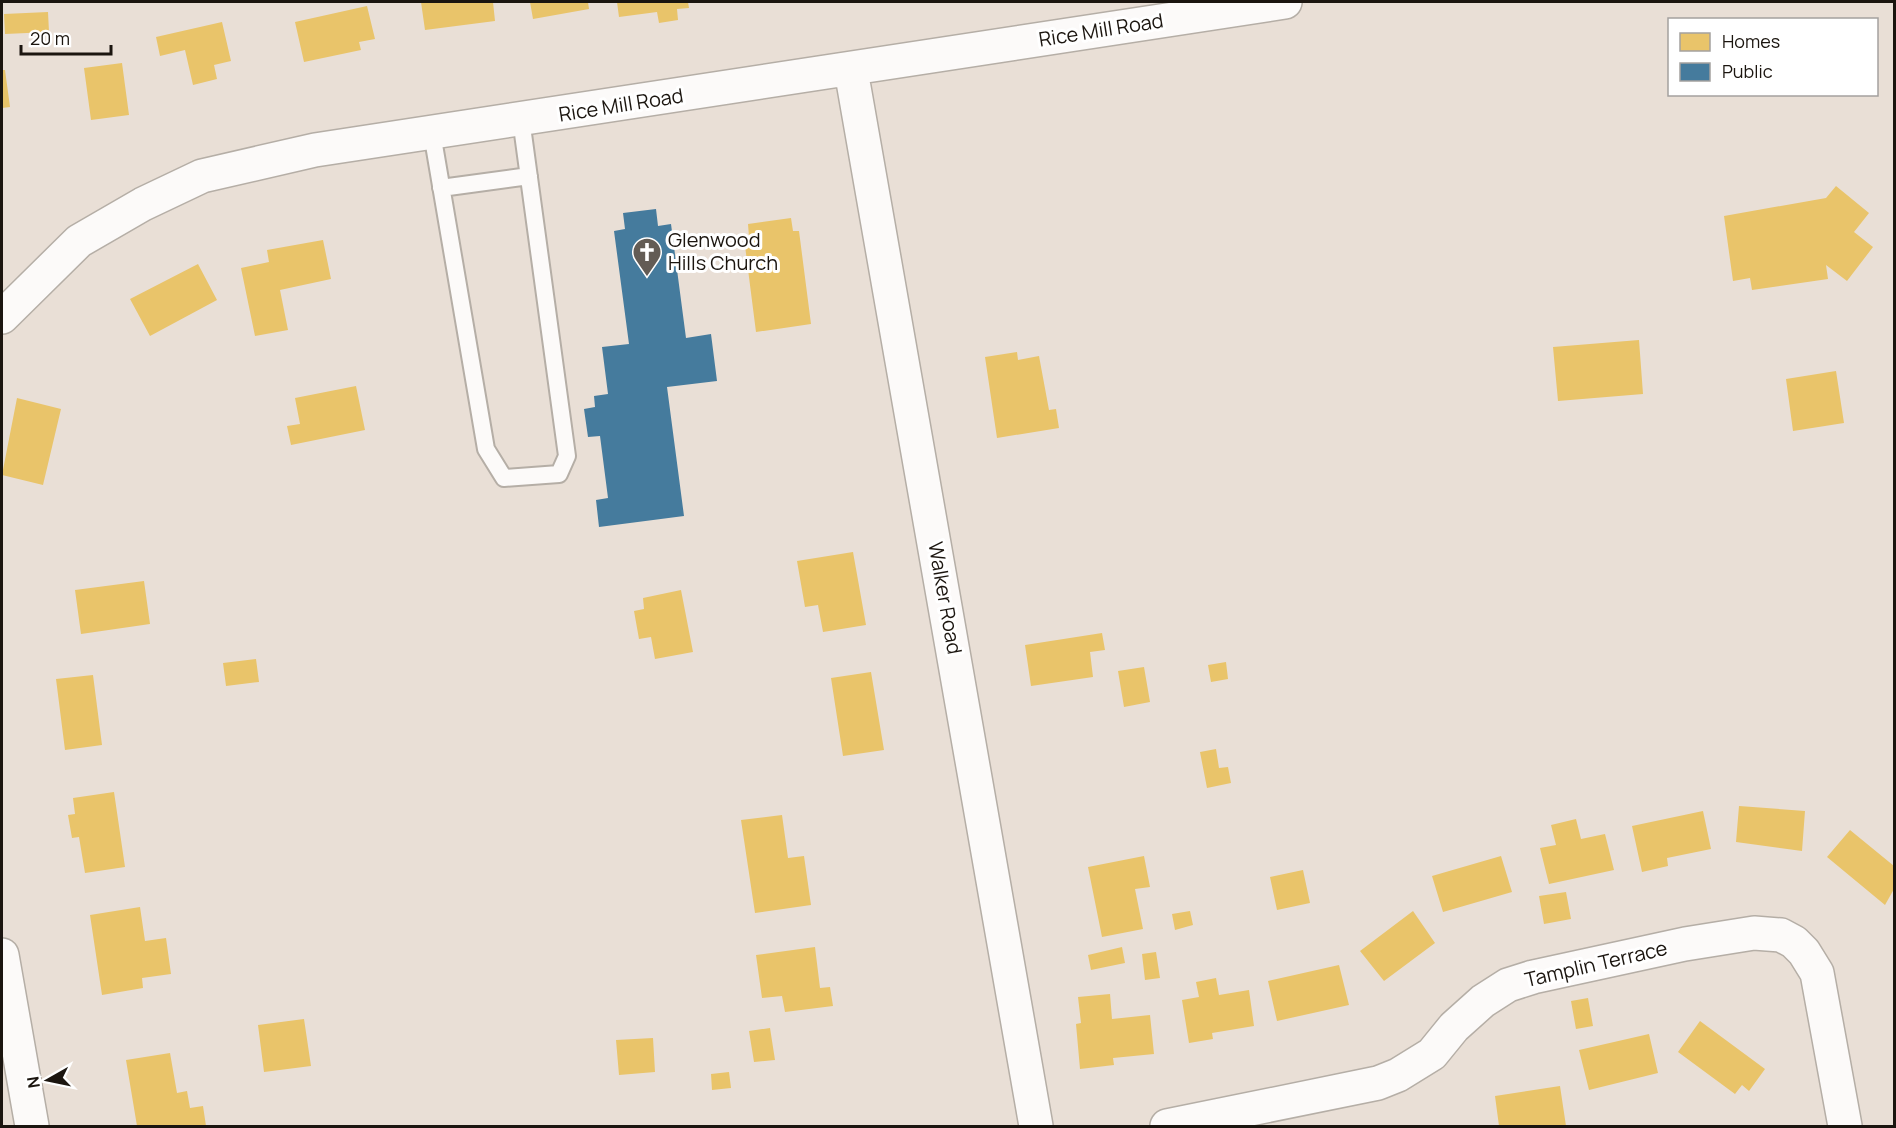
<svg xmlns="http://www.w3.org/2000/svg" width="1896" height="1128" font-family="Manrope,sans-serif">
  <style>
    .homes { fill: #e9c46a }
    .public { fill: #457b9d }
    .lines { fill: none; stroke-linecap: round; stroke-linejoin: round }
    .service-casing { stroke: #b5aea6; stroke-width: 20 }
    .minor-casing { stroke: #b5aea6; stroke-width: 36 }
    .tertiary-casing { stroke: #b5aea6; stroke-width: 36 }
    .service { stroke: #fcfaf9; stroke-width: 16 }
    .minor { stroke: #fcfaf9; stroke-width: 33 }
    .tertiary { stroke: #fcfaf9; stroke-width: 33 }
    .labels { text-anchor: middle; stroke-width: 6; stroke-linejoin: round; paint-order: stroke }
    .street-label { font-size: 20px; fill: #1b150f; stroke: #fff }
    .poi-label { font-size: 20px; fill: #1b150f; stroke: #fff; text-anchor: start }
  </style>
  <rect width="100%" height="100%" fill="#e9dfd6"/>
  <!-- homes -->
  <path class="homes" d="M421 2H493L495 21 425 30Z
    M530 2H588L589 9 533 19Z
    M617 2H688L689 8 677 9 678 20 659 23 657 12 619 17Z
    M367 6 375 39 359 42 361 50 304 62 295 22Z
    M48 12 49 32 5 34 4 14Z
    M222 22 231 61 214 65 217 79 193 85 185 50 160 56 156 37Z
    M122 63 129 115 91 120 84 68Z
    M2 70H5L10 107 2 108Z
    M1836 186 1869 213 1854 232 1873 247 1847 281 1826 265 1828 279 1752 290 1750 278 1733 281 1724 216 1826 198Z
    M791 218 793 231H799L811 324 756 332 744 238 749 237 748 224Z
    M323 240 331 279 280 290 288 330 255 336 241 268 269 262 267 250Z
    M198 264 217 300 150 336 130 299Z
    M1639 340 1643 394 1558 401 1553 347Z
    M1017 352 1018 360 1039 356 1049 410 1056 409 1059 428 997 438 985 357Z
    M1836 371 1844 423 1793 431 1786 379Z
    M356 386 365 430 291 445 287 426 300 424 295 398Z
    M17 398 61 409 43 485 2 475Z
    M853 552 866 625 823 632 818 605 805 607 797 561Z
    M144 581 150 624 81 634 75 590Z
    M681 590 693 652 655 659 651 637 639 639 634 611 644 609 643 598Z
    M1102 633 1105 650 1090 652 1093 677 1031 686 1025 645Z
    M256 659 259 682 226 686 223 663Z
    M1226 662 1228 679 1211 682 1208 665Z
    M1144 667 1150 702 1124 707 1118 671Z
    M871 672 884 750 843 756 831 678Z
    M93 675 102 745 65 750 56 679Z
    M1216 749 1219 768 1228 767 1231 783 1207 788 1200 752Z
    M114 792 125 867 85 873 79 837 72 838 68 815 75 814 73 798Z
    M1739 806 1805 811 1802 851 1736 842Z
    M1703 811 1711 849 1667 858 1668 866 1642 872 1632 826Z
    M782 815 788 858 804 856 811 905 755 913 741 820Z
    M1576 819 1581 839 1605 834 1614 870 1549 884 1540 848 1556 845 1551 825Z
    M1850 830 1894 866V889L1885 905 1827 857Z
    M1144 856 1150 887 1135 889 1143 929 1102 937 1088 867Z
    M1501 856 1512 892 1443 912 1432 876Z
    M1303 870 1310 903 1277 910 1270 877Z
    M1566 892 1571 919 1544 924 1539 896Z
    M140 907 145 941 166 938 171 974 142 978 143 988 102 995 90 915Z
    M1190 911 1193 925 1175 930 1172 914Z
    M1413 911 1435 943 1384 981 1360 951Z
    M815 947 820 988 830 987 833 1006 785 1012 782 996 762 998 756 955Z
    M1122 947 1125 963 1091 970 1088 955Z
    M1156 952 1160 978 1145 980 1142 954Z
    M1339 965 1349 1005 1277 1021 1268 981Z
    M1216 978 1219 995 1249 990 1254 1026 1212 1033 1213 1039 1189 1043 1182 1000 1199 997 1196 982Z
    M1110 994 1112 1019 1150 1015 1154 1054 1113 1058 1114 1065 1080 1069 1076 1024 1081 1023 1078 997Z
    M1588 998 1593 1026 1576 1029 1571 1001Z
    M304 1019 311 1066 264 1072 258 1025Z
    M1700 1021 1765 1069 1749 1091 1742 1085 1735 1094 1678 1052Z
    M770 1028 775 1060 754 1062 749 1031Z
    M1649 1034 1658 1073 1589 1090 1579 1050Z
    M653 1038 655 1072 619 1075 616 1040Z
    M170 1053 177 1093 187 1091 190 1108 203 1106 206 1126H137L126 1060Z
    M729 1072 731 1088 712 1090 711 1074Z
    M1560 1086 1566 1126H1499L1495 1096Z"/>
  <!-- public -->
  <path class="public" d="M656 209 658 226 671 224 686 338 711 334 717 381 667 387 684 516 599 527 596 500 608 498 600 436 588 437 584 409 595 407 594 396 608 394 602 347 629 344 614 231 625 229 623 213Z"/>
  <g class="lines">
    <!-- service casing -->
    <g class="service-casing">
      <path id="service" d="M432 133 486 449 504 478 559 474 567 456 521 119
        M441 188 529 176"/>
    </g>
    <!-- minor casing -->
    <g class="minor-casing">
      <path id="minor" d="M851 70 1036 1126
        M2 317 79 241 143 204 202 176 315 150 1285 2
        M1167 1126 1378 1083 1398 1075 1432 1054 1454 1027 1483 1001 1508 985 1533 977 1685 944 1754 933 1781 935 1794 942 1804 952 1817 973 1845 1126"/>
    </g>
    <!-- tertiary casing -->
    <g class="tertiary-casing">
      <path id="tertiary" d="M2 955 32 1126"/>
    </g>
    <!-- service -->
    <use href="#service" class="service"/>
    <!-- minor -->
    <use href="#minor" class="minor"/>
    <!-- tertiary -->
    <use href="#tertiary" class="tertiary"/>
  </g>
  <!-- icons -->
  <defs>
    <g id="church-pin" transform="scale(1.5)"><path d="M0 17L-7.5 6A9.5 9.5 0 1 1 7.5 6Z" fill="#635c55" stroke="#fff"/><path d="M-1.2-6h2.4v3.5h3.3v2.4h-3.3V6h-2.4V-.1h-3.3v-2.4h3.3Z" fill="#fff"/></g>
  </defs>
  <g fill-rule="evenodd">
    <use href="#church-pin" x="647" y="252"/>
  </g>
  <g class="labels">
    <!-- street labels -->
    <g class="street-label">
      <text transform="translate(1101 30) rotate(-9)" y="7">Rice Mill Road</text>
      <text transform="translate(621 105) rotate(-9)" y="7">Rice Mill Road</text>
      <text transform="translate(945 598) rotate(80)" y="7">Walker Road</text>
      <text transform="translate(1596 964) rotate(-13)" y="7">Tamplin Terrace</text>
    </g>
    <!-- poi labels -->
    <g class="poi-label">
      <text x="668" y="247">Glenwood<tspan x="668" dy="23">Hills Church</tspan></text>
    </g>
  </g>
  <!-- border -->
  <rect width="1896" height="1128" fill="none" stroke="#1b150f" stroke-width="6"/>
  <!-- legend -->
  <rect x="1668" y="18" width="210" height="78" fill="#ffffff" stroke="#a4a19f" stroke-width="1.5"/>
  <rect x="1680" y="33" width="30" height="18" fill="#e9c46a" stroke="#a4a19f" stroke-width="1.5"/>
  <text x="1722" y="48" font-size="18" fill="#1b150f">Homes</text>
  <rect x="1680" y="63" width="30" height="18" fill="#457b9d" stroke="#a4a19f" stroke-width="1.5"/>
  <text x="1722" y="78" font-size="18" fill="#1b150f">Public</text>
  <!-- north arrow -->
  <g transform="translate(48 1080) rotate(261)" stroke="#ffffff" stroke-width="4.5" paint-order="stroke">
  <path d="M0-4.5L10 22L0 15L-10 22Z" fill="#1b150f"/>
  <text y="-9" font-size="16" font-weight="bold" text-anchor="middle" fill="#1b150f">N</text>
  </g>
  <!-- scale -->
  <path d="M21 45v9h90v-9" fill="none" stroke="#1b150f" stroke-width="3"/>
  <text x="30" y="45" font-size="18" fill="#1b150f" stroke="#ffffff" stroke-width="4.5" paint-order="stroke">20 m</text>
</svg>
